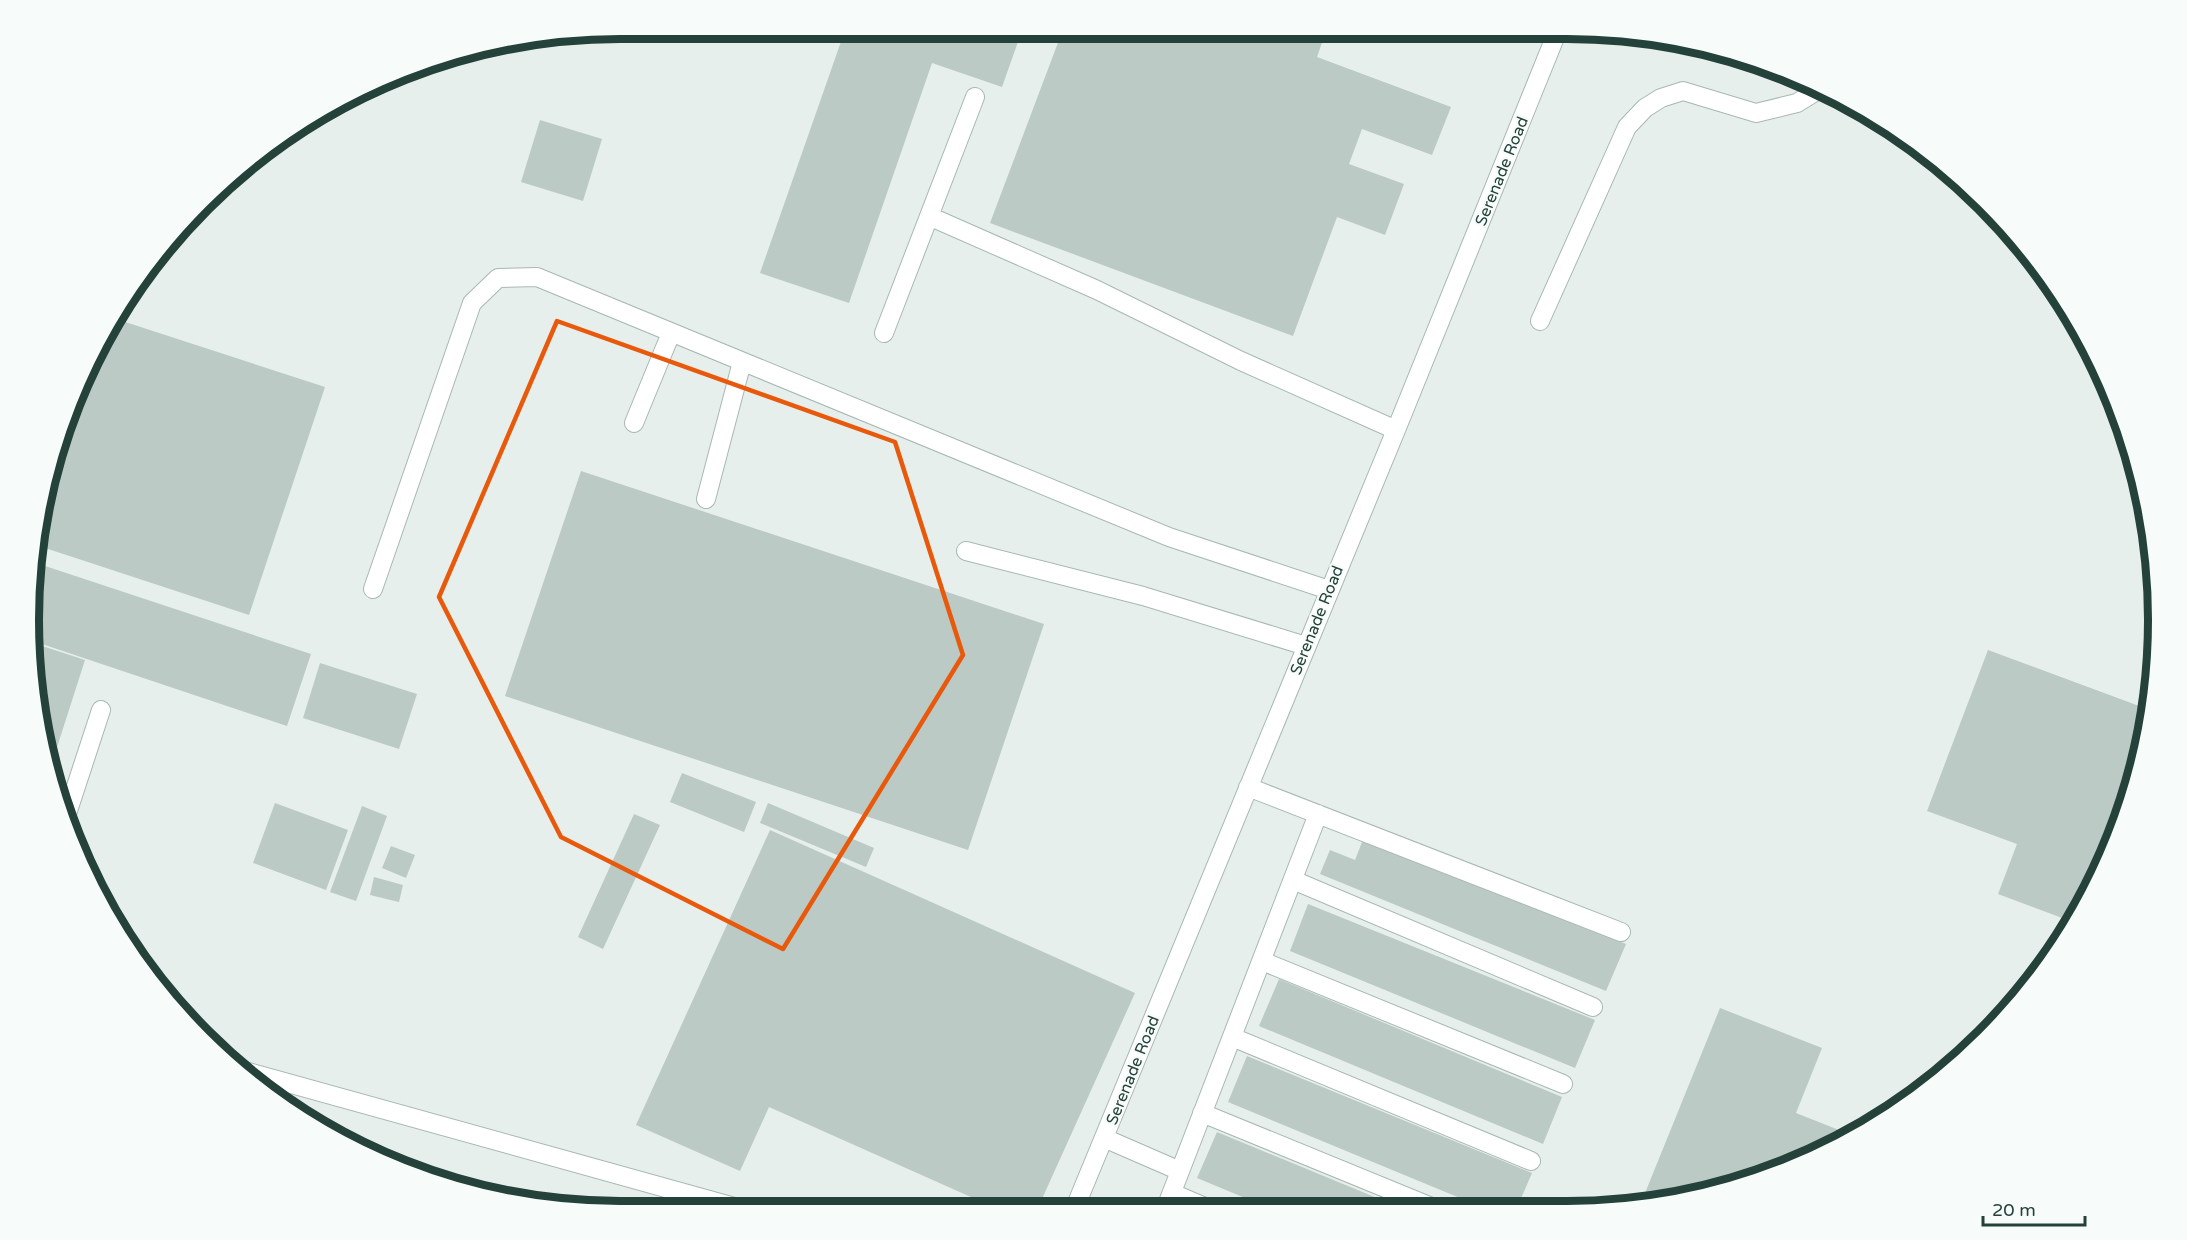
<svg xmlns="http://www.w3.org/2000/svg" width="2187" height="1240" font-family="'Varela Round',sans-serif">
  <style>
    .building { fill: #bbcac4 }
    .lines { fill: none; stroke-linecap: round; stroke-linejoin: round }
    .minor-casing { stroke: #a8b8b2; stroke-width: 20 }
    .minor { stroke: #fff; stroke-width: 18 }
    .marked { fill: none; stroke: #e8590c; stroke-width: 4.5; stroke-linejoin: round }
    .labels { text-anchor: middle; stroke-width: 4.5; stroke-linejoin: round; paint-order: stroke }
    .street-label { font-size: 16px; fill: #24423a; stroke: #f7fbf9 }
    .rim { fill: none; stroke: #24423a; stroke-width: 8 }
  </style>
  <rect width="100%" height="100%" fill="#e6efeb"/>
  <!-- building -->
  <path class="building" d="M1326 31 1317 57 1451 107 1432 155 1362 129 1349 164 1404 184 1385 235 1337 217 1293 336 990 223 1062 32Z
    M915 32 940 41 943 32H1006L1020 36 1002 87 932 63 849 303 760 273 844 33Z
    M540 120 602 139 583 201 521 182Z
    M113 318 325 387 249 615 33 544 49 467 89 359Z
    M581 471 1044 624 968 850 505 696Z
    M33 562 311 654 287 726 30 640Z
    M30 642 85 660 51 766 30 658Z
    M1988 650 2150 710 2147 735 2114 846 2073 922 1998 894 2017 844 1927 811Z
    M320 663 417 694 399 749 303 718Z
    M682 773 756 802 744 832 670 802Z
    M275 803 348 830 326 890 253 863Z
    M768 803 874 848 866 867 760 823Z
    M362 806 387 816 356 901 330 892Z
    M634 814 660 825 603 949 578 937Z
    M770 830 1135 993 1037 1210H1000L769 1107 740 1171 636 1125Z
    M1364 837 1626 944 1606 991 1320 874 1330 850 1355 860Z
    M391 846 415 855 406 878 382 868Z
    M374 877 403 885 399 902 370 895Z
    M1308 904 1595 1020 1575 1068 1290 951Z
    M1279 979 1562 1097 1543 1144 1259 1026Z
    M1720 1008 1822 1048 1796 1113 1854 1136 1757 1180 1641 1203Z
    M1247 1056 1532 1173 1516 1210H1489L1228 1102Z
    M1217 1132 1406 1210H1274L1197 1178Z"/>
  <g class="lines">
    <!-- minor casing -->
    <g class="minor-casing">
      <path id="minor" d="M931 217 1097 290 1241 361 1396 430
        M1540 321 1627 127 1645 108 1661 98 1683 91 1756 113 1797 103 1818 90
        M884 333 975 97
        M634 423 671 333
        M706 499 742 362
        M966 551 1143 596 1306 646
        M373 589 472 303 498 278 537 277 1169 537 1329 590
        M1248 787 1621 932
        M65 820 101 710
        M1293 880 1593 1007
        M1262 961 1563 1084
        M1232 1037 1531 1161
        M234 1068 745 1210
        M1202 1113 1439 1210
        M1104 1138 1180 1171
        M1172 1193 1212 1210
        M1074 1210 1396 430 1558 30
        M1165 1210 1318 814"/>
    </g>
    <!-- minor -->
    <use href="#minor" class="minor"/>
  </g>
  <!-- marked area -->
  <path class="marked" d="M557 321 895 442 963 655 783 949 561 837 439 597Z"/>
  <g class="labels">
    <!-- street labels -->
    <g class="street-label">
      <text transform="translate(1501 171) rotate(-68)" y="6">Serenade Road</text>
      <text transform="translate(1316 620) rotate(-68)" y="6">Serenade Road</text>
      <text transform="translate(1132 1070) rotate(-68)" y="6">Serenade Road</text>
    </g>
  </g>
  <!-- crop -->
  <path d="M0 0H2187V1240H0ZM620 39H1567A581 581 0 0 1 2148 620V620A581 581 0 0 1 1567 1201H620A581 581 0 0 1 39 620V620A581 581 0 0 1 620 39Z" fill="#f7fbf9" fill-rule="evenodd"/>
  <path class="rim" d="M620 39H1567A581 581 0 0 1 2148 620V620A581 581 0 0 1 1567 1201H620A581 581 0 0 1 39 620V620A581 581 0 0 1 620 39Z"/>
  <!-- scale -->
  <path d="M1983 1216v9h102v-9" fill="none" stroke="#24423a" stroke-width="3"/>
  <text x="1992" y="1216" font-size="18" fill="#24423a" stroke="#f7fbf9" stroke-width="4.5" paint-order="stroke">20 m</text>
</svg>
